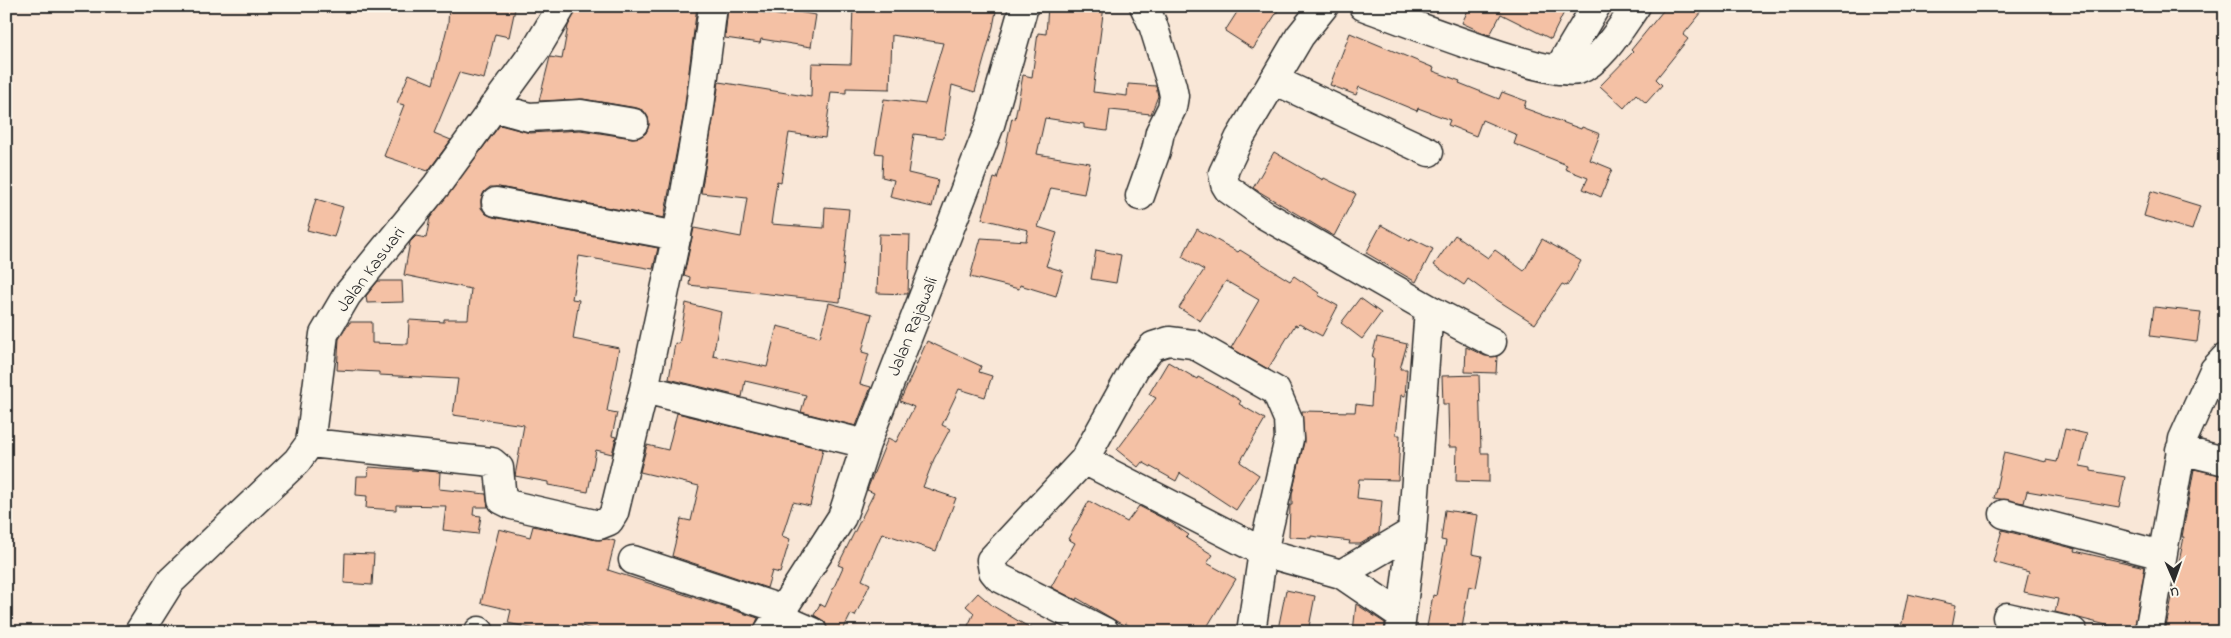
<svg xmlns="http://www.w3.org/2000/svg" width="2231" height="638" font-family="'Indie Flower',sans-serif">
  <style>
    .building { fill: #f4c1a5; stroke: #2b2b2b }
    .lines { fill: none; stroke-linecap: round; stroke-linejoin: round }
    .minor-casing { stroke: #2b2b2b; stroke-width: 31 }
    .minor { stroke: #fbf7ec; stroke-width: 28 }
    .labels { text-anchor: middle; stroke-width: 4; stroke-linejoin: round; paint-order: stroke }
    .street-label { font-size: 18px; fill: #2b2b2b; stroke: #fbf7ec }
  </style>
  <rect width="100%" height="100%" fill="#f9e7d7"/>
  <filter id="ink" filterUnits="userSpaceOnUse"><feTurbulence type="fractalNoise" baseFrequency=".02" numOctaves="2"/><feDisplacementMap in="SourceGraphic" scale="10" xChannelSelector="R" yChannelSelector="G"/><feConvolveMatrix kernelMatrix="1 2 1 2 8 2 1 2 1" color-interpolation-filters="sRGB"/></filter>
  <g filter="url(#ink)">
    <!-- building -->
    <path class="building" d="M449 6H503L515 9 509 37 495 34 484 79 459 73 434 133 451 140 428 171 384 156 404 105 397 103 409 74 433 84 448 24Z
      M578 6H697L684 112 664 218 499 187H490L484 192 481 199V208L486 214 493 217 658 248 653 269 579 256 572 299 579 300 573 339 619 348 607 411 617 413 612 436 616 437 612 454 596 450 588 492 548 485V482L515 476 524 425 453 415 458 379 379 375V372L337 370 339 339 350 322H372V343L408 344 409 320 444 322V319H468L471 289 404 275 410 242 416 236 426 238 430 218 500 125 530 133 580 130 632 138 640 137 646 133 649 125 648 117 644 111 637 108 583 99 539 101 550 57 562 59 568 26Z
      M853 6H997L993 27 975 92 952 85 944 138 914 134 908 173 938 180 932 207 890 197 894 180 882 177 883 154 875 153 884 99 925 104 943 43 892 35 890 89 846 88V93L831 92 825 138 789 133 781 182 777 181 771 224 824 228 825 207 849 209 840 302 689 285 690 277 684 275 694 228 741 237 747 198 701 193 719 82 811 97 812 63 851 64Z
      M1048 6H1104L1093 92 1127 96 1128 84 1156 86 1158 96 1151 114 1110 110 1107 131 1084 128V124L1045 118 1037 154 1090 163 1084 194 1051 188 1038 227 1057 233 1046 266 1063 271 1056 296 1020 285 1019 289 970 277 981 238 1026 241 1028 230 982 219 994 178 997 179 1004 155 1012 118 1015 119 1023 75 1032 77 1038 33 1046 34Z
      M1241 6H1281L1253 49 1225 31Z
      M1470 6H1567L1551 39 1501 14 1490 35 1486 34 1462 23Z
      M1667 6H1707L1683 35 1688 39 1656 79 1662 85 1646 103 1636 94 1624 108 1600 86 1633 52 1631 50Z
      M728 7 784 16 785 10 816 15 811 47 761 39 760 43 725 38Z
      M1350 33 1434 68 1433 71 1460 81 1459 83 1499 99 1502 92 1526 101 1524 108 1581 129 1582 127 1600 134 1590 160 1612 169 1601 197 1583 189 1588 178 1565 169 1567 165 1514 144 1517 135 1482 120 1476 136 1448 125 1450 120 1418 108 1417 111 1359 87 1356 95 1330 85Z
      M1274 152 1323 180 1324 178 1356 194 1334 236 1253 188Z
      M2151 191 2200 206 2192 230 2144 216Z
      M316 199 343 207 334 237 307 230Z
      M1381 225 1410 241 1411 238 1433 249 1416 282 1366 253Z
      M1197 229 1238 252 1240 250 1290 281 1294 276 1319 293 1318 295 1338 306 1322 336 1299 324 1297 326 1295 325 1268 369 1231 348 1259 300 1226 281 1200 321 1179 308 1204 270 1182 257Z
      M879 234 910 235 908 294 877 293Z
      M1455 235 1488 258 1495 250 1524 271 1542 239 1581 261 1567 286 1562 284 1535 324 1494 298 1468 279 1464 285 1434 265Z
      M1096 250 1121 255 1116 283 1091 279Z
      M378 281H402L403 302 367 303 366 296Z
      M1360 298 1381 313 1362 339 1341 323Z
      M686 303 721 312 713 356 767 367 777 326 820 337 829 303 872 314 862 352 869 354 860 384 871 387 856 426 801 412 806 395 745 381 742 397 669 379 675 343 679 344Z
      M2154 307 2201 312 2197 342 2150 336Z
      M1377 337 1407 344 1400 369H1407L1405 396 1401 395 1396 435H1400L1398 480 1359 479 1357 498 1382 501 1379 533 1360 544H1349L1350 541 1311 536V538L1289 537 1290 505H1292V494L1304 442 1302 411 1355 412 1356 404 1371 406 1374 357H1372Z
      M927 341 981 366 979 372 992 376 985 397 959 389 942 425 950 429 934 459 923 487 956 498 936 551 882 533 862 580 870 584 855 616 851 614 842 632H828L825 622 814 615 820 604 825 607 843 567 838 565 874 493 867 490 888 438 896 442 914 407 900 401Z
      M1466 347 1485 356H1497L1496 373 1465 372Z
      M1168 362 1197 379 1198 377 1223 390 1241 401 1239 404 1265 419 1240 462 1259 475 1236 510 1180 473 1176 481 1142 462 1138 467 1117 450 1156 398 1149 394Z
      M1479 375 1481 453H1489V482L1456 481 1457 447H1449L1448 404H1443L1442 376Z
      M677 413 823 449 810 506 793 502 782 536 790 539 780 573 772 571 767 588 672 556 681 519 691 521 699 486 640 472 647 445 668 450Z
      M2065 429 2087 434 2080 466 2091 468V471L2125 477 2119 507 2027 491 2024 503 1994 498 2004 452 2046 462V460L2057 462Z
      M369 467 440 472 439 489 486 494 488 507H474L473 515 481 516 478 534 443 530 446 506 396 505V510L366 508 367 496 356 495 357 476H368Z
      M2194 469 2225 476V632H2165L2184 537H2182Z
      M1089 501 1127 522 1139 506 1170 522 1189 535 1186 538 1213 555 1207 563 1236 579 1204 632H1139L1125 623 1123 625 1077 598 1076 600 1051 587 1075 543 1068 539Z
      M1445 510 1478 515 1472 554 1482 556 1476 588 1469 586 1462 628 1450 626V632H1426L1433 595 1436 596 1446 541 1441 540Z
      M533 526 596 540 607 539 615 541 608 570 758 618 752 632H600L582 626 581 632H548L508 623 511 610 481 603 499 529 530 537Z
      M2002 530 2076 549 2075 551 2145 567 2134 632 2055 612 2058 599 2024 592 2029 572 1993 562Z
      M345 553 374 554 372 585 344 583Z
      M1286 590 1315 596 1308 632 1278 629Z
      M978 593 993 606 1037 632H965L974 613 966 606Z
      M1908 594 1956 605 1951 632H1900Z
      M1356 604 1385 623 1384 632H1353Z"/>
    <g class="lines">
      <!-- minor casing -->
      <g class="minor-casing">
        <path id="minor" d="M713 6 699 114 682 210 644 389 866 444
          M1324 6 1300 36 1239 139 1223 173 1225 184 1228 189 1263 214 1429 309 1492 342
          M1363 6C1399 19 1550 79 1578 70 1601 62 1622 26 1636 6
          M1558 70 1596 6
          M1274 80 1429 152
          M493 107 529 117 581 114 634 123
          M1140 196 1156 151 1160 132 1172 108 1174 96 1172 86 1153 25 1144 6
          M496 202 677 236
          M310 443 492 462 499 468 502 500 512 505 599 525 609 521 614 513 644 389
          M2180 450 2225 461
          M1084 460 1263 552 1341 574 1401 615
          M2004 514 2162 555
          M633 560 784 610
          M1341 574 1412 532
          M779 617 813 632
          M2007 617 2073 632
          M1400 630 1412 532 1429 309
          M479 631 480 632
          M139 632 171 581 297 461 310 443 324 334 347 295 437 185 537 48 562 6
          M768 632 842 517 866 444 990 125 1024 6
          M1105 632 998 577 993 571 991 560 1084 460 1135 368 1153 346 1169 341 1193 344 1276 391 1288 419 1289 439 1263 552 1251 632
          M2149 632 2183 439 2214 370 2225 358"/>
      </g>
      <!-- minor -->
      <use href="#minor" class="minor"/>
    </g>
  </g>
  <g class="labels">
    <!-- street labels -->
    <g class="street-label">
      <text transform="translate(370 269) rotate(-53)" y="6">Jalan Kasuari</text>
      <text transform="translate(912 326) rotate(-68)" y="6">Jalan Rajawali</text>
    </g>
  </g>
  <!-- margin -->
  <rect width="2231" height="638" fill="none" stroke="#fbf7ec" stroke-width="25"/>
  <rect x="12" y="12" width="2206" height="613" fill="none" stroke="#2b2b2b" stroke-width="2" filter="url(#ink)"/>
  <!-- north arrow -->
  <g transform="translate(2174 580) rotate(178)" stroke="#fbf7ec" stroke-width="4" paint-order="stroke">
  <path d="M0-4L9 19L0 12L-9 19Z" fill="#2b2b2b"/>
  <text y="-8" font-size="14" font-weight="bold" text-anchor="middle" fill="#2b2b2b">U</text>
  </g>
</svg>
